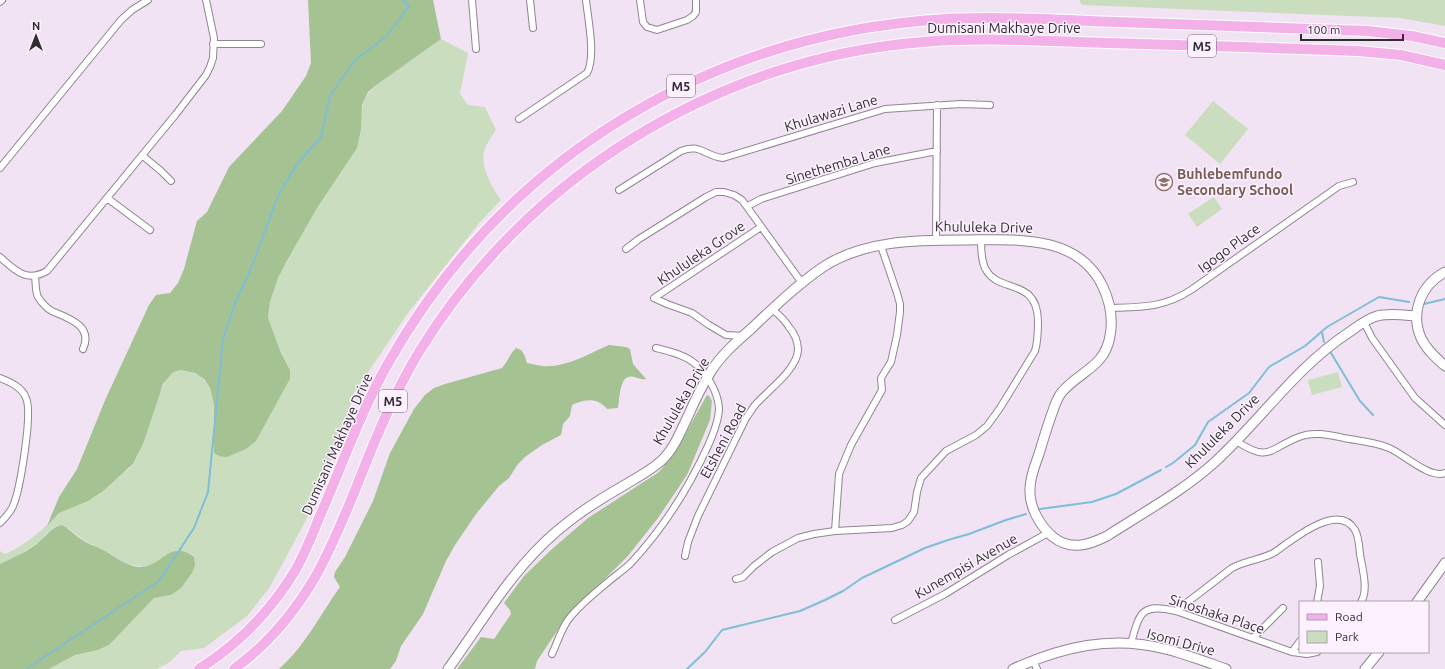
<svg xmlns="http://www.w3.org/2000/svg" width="1445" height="669" font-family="Ubuntu,sans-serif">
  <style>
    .green { fill: #cadebf }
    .forest { fill: #a5c292 }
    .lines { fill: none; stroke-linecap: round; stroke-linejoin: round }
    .stream { stroke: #7fbed7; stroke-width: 2 }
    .street-casing { stroke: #918493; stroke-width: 8 }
    .secondary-casing { stroke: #918493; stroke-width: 11 }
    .primary-casing { stroke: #fff; stroke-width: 12 }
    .street { stroke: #fff; stroke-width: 6 }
    .secondary { stroke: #fff; stroke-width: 9 }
    .primary { stroke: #f4b1e9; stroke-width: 10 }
    .labels { text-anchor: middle; stroke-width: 3; stroke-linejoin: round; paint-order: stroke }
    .shield { fill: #fdf1ff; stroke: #6e6770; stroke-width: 1 }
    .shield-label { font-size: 13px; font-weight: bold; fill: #312c32 }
    .street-label { font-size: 14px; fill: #312c32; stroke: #fdf1ff }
    .education-label { font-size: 14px; font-weight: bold; fill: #785e54; stroke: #fdf1ff; text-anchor: start }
  </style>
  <rect width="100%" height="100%" fill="#f1e3f4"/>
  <!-- green -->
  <path class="green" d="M1079 0H1445V26L1400 18 1082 5Z
    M441 39 468 53 460 94 468 105 485 107 496 130C492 136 487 143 485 149 479 164 492 188 501 200L480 222 408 313 354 393 340 439 305 522 270 587 247 616 204 648 181 651 170 662 157 669H49L75 655 98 650 109 645 154 598 171 595 178 550C168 554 159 564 148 566 130 569 117 557 102 550 87 542 81 539 68 528L46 534 41 541 11 560 0 564V551L5 554C19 549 36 535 47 525 51 522 54 517 58 514 66 507 79 506 88 500 101 493 111 483 122 474 126 471 131 468 133 464 147 446 158 377 175 371 182 369 193 372 199 376 221 390 214 430 214 453L256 441 290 379V370L281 353 268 318 270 302 278 278 361 129C362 110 360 100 375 86Z
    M1213 101 1248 129 1220 164 1185 135Z
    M1214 197 1222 209 1197 227 1188 214Z
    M1338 372 1342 387 1312 395 1308 380Z"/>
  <!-- forest -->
  <path class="forest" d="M308 0H433L441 39 375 86 368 92 362 105 361 129 357 148 317 208 287 261 278 278 270 302 268 318 281 353 290 370V379L256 441 246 449 227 457 219 456 214 453V404L210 388 204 379 195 373 181 370 176 371 172 373 163 384 143 444 133 464 103 491 88 501 59 513 47 526 59 497 77 469 106 398 149 305 156 295 170 293 178 283 184 269 197 221 207 212 229 167 282 111 306 76 311 63Z
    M609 345 626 347 630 349 633 364 646 379C641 380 639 378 634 377 619 373 620 398 618 408L607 409C597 397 585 399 572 405L570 416 563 424 561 435 542 445 525 457 518 464 509 478 499 486 476 514 455 545 446 561 423 614 401 646 396 661 390 669H279C305 646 320 615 340 587L334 577 335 572 345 557 373 501 390 453 414 409 425 395 434 388 445 384 502 368C508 362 510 353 516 348 523 349 525 356 527 363 532 364 537 365 542 366 566 368 588 354 609 345Z
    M707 395 709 396 712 401 710 420 687 475 658 518 627 557 567 616 537 661 535 669H457L481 637 494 639 511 614 510 610 504 603 524 576 551 550 588 518 659 472 674 454Z
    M61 525C69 528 73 534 81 539 88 544 95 546 103 550 114 556 125 565 138 567 162 569 168 538 194 557L195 565 192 573 181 588 171 595 154 598 109 645 98 650 75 655 49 669H0V564C11 559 33 549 41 540 49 533 50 530 61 525Z"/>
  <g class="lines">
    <!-- stream -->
    <path class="stream" d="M1424 304 1445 299
      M1322 332 1324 342
      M1331 353 1360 401 1373 415
      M1166 467 1173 463 1195 445 1208 422 1249 393 1269 367 1305 346 1327 327 1379 297 1409 302
      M1040 509 1092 502 1116 494 1161 470
      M26 669 159 581 194 528 208 492 223 339 236 301 250 271 278 196 294 168 321 137 330 96 345 74 356 59 386 37 409 6 403 0
      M687 669 705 652 722 630 800 611 825 600 843 591 862 578 925 548 948 540 969 534 1006 520 1026 514"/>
    <!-- street casing -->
    <g class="street-casing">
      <path id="street" d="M472 0 476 49
        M530 0 533 28
        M640 0 643 22 647 27 657 30 687 20 693 16 696 12V0
        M0 2 2 0
        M213 44H261
        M519 119 587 73C596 57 588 19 586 0
        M143 156 161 171 171 181
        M0 168 121 20 132 10 148 0
        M619 190 681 151C701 143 704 156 723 158L885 109 961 104 990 105
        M107 198 150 230
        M748 206 761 199 875 163 937 151
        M936 240 937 105
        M626 249 639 239 706 197 716 192H724L734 195 742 200 802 283
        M0 257C15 270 26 283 47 271L176 114 206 75 210 67 213 58 214 38 206 0
        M35 276C36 282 35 291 38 297 41 302 48 310 54 312 71 319 93 327 83 349
        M1110 308C1142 307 1163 308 1191 290L1339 186 1353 182
        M1364 322 1372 338 1415 398 1445 425
        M744 336 726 335 709 325 692 313 667 304 654 298 761 227
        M0 378C10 382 22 387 26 398 33 413 20 490 13 506 10 513 5 518 0 523
        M1236 441C1270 463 1268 449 1299 437 1313 431 1330 435 1344 438 1359 441 1375 442 1389 448 1404 454 1429 479 1445 473
        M835 531 839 474 851 445 882 390 881 378 891 362 897 335 900 312V304L897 293 881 246
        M685 556 688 542 698 516 746 418C749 414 752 409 755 405 767 391 797 370 798 350 798 342 794 333 789 327 785 320 778 314 772 309
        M736 579 743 577 754 566 772 552 798 538 814 534 835 531 892 528 902 525 908 521 914 512 917 492 921 478 946 451 976 435 987 426 1000 408 1035 351C1038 341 1038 331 1038 321 1037 276 998 295 985 268 981 259 981 249 981 240
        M1317 602 1320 586 1318 562
        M1176 611 1232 568C1246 560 1262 560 1275 552 1291 541 1338 501 1355 530 1359 537 1359 546 1360 554 1362 568 1369 590 1361 602
        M895 620 945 594 1008 555 1048 533
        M1253 638 1283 608
        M1131 643C1140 612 1141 603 1176 611L1292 652 1307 654 1317 652
        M1292 652 1300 641
        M552 654C558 641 562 626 571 616 580 606 591 596 602 587 611 579 621 572 630 564 662 530 687 491 707 448 712 437 719 421 719 408 718 392 706 371 693 362 682 354 668 351 656 348
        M1033 660 1037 669"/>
    </g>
    <!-- secondary casing -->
    <g class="secondary-casing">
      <path id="secondary" d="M1445 272C1421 285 1410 312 1421 338 1426 349 1436 358 1445 366
        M1417 602 1445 563
        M448 669C483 621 511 570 557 531 577 514 600 499 623 486 636 478 650 471 661 461 675 448 681 430 689 414 695 400 702 386 710 373 720 356 736 342 751 329 774 307 797 285 823 267 864 240 918 240 965 240 1014 240 1078 233 1103 287 1110 302 1113 320 1110 336 1105 367 1080 371 1062 392 1059 395 1057 400 1055 405 1049 421 1044 437 1039 454 1035 465 1030 477 1030 489 1029 507 1040 526 1053 537 1071 551 1089 545 1107 536 1144 512 1183 491 1215 462 1261 420 1295 368 1348 333 1357 327 1366 319 1377 316 1390 313 1403 315 1416 316
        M1013 669C1062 647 1111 635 1165 649 1186 654 1206 662 1226 669
        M1365 669 1379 652"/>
    </g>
    <!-- primary casing -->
    <g class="primary-casing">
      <path id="primary" d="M199 669C238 644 272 610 296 569 308 548 316 524 326 502 346 454 364 405 390 360 507 156 711 33 946 19 1002 16 1059 20 1116 22 1199 25 1283 28 1367 31L1412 36 1445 43
        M234 669C267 645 294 613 314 579 331 550 343 519 356 488 374 442 393 395 419 352 526 177 718 58 923 42 984 37 1046 41 1108 43 1191 45 1275 48 1358 51L1401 55 1445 65"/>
    </g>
    <!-- street -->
    <use href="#street" class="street"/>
    <!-- secondary -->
    <use href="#secondary" class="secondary"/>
    <!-- primary -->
    <use href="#primary" class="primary"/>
  </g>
  <!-- icons -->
  <defs>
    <g id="school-ring" transform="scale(0.9)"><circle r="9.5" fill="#fdf1ff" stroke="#8d6e63" stroke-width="1.5"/><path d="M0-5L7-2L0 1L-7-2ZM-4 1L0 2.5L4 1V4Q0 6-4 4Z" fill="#8d6e63"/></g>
  </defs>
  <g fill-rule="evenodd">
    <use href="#school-ring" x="1164" y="182"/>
  </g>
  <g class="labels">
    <!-- shield labels -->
    <g class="shield">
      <rect x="1188" y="35" width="28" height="22" rx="3"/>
      <rect x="667" y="75" width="28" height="22" rx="3"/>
      <rect x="379" y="390" width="28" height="22" rx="3"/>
    </g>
    <g class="shield-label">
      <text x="1202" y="51">M5</text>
      <text x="681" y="91">M5</text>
      <text x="393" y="406">M5</text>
    </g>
    <!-- street labels -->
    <g class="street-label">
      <text x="1004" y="33">Dumisani Makhaye Drive</text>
      <text transform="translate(831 113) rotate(-17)" y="5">Khulawazi Lane</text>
      <text transform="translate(838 164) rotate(-17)" y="5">Sinethemba Lane</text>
      <text transform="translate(984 227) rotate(1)" y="5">Khululeka Drive</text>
      <text transform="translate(1229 248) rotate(-36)" y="5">Igogo Place</text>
      <text transform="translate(701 253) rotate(-34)" y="5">Khululeka Grove</text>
      <text transform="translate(681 401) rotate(-60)" y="5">Khululeka Drive</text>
      <text transform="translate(1222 431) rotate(-45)" y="5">Khululeka Drive</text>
      <text transform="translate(723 441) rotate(-62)" y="5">Etsheni Road</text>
      <text transform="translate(337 444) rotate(-66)" y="5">Dumisani Makhaye Drive</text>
      <text transform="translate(966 566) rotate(-30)" y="5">Kunempisi Avenue</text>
      <text transform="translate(1217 614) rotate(18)" y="5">Sinoshaka Place</text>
      <text transform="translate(1181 642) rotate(15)" y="5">Isomi Drive</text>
    </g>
    <!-- education labels -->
    <g class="education-label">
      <text x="1177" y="179">Buhlebemfundo<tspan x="1177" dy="16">Secondary School</tspan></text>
    </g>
  </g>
  <!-- legend -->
  <rect x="1299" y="601" width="130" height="52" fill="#fdf1ff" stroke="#aba2ad"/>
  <rect x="1307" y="614" width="20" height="6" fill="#f4b1e9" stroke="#aba2ad"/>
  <text x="1335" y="621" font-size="12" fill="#312c32">Road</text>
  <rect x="1307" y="631" width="20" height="12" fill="#cadebf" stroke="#aba2ad"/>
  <text x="1335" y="641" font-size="12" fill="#312c32">Park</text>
  <!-- north arrow -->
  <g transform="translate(36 36)" stroke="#fdf1ff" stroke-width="3" paint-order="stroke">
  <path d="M0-3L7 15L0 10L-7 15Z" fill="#312c32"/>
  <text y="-6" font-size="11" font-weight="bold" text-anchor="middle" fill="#312c32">N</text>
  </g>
  <!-- scale -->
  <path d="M1301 34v6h102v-6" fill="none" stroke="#312c32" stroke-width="2"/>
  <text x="1307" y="34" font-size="12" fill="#312c32" stroke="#fdf1ff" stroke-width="3" paint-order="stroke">100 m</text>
</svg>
